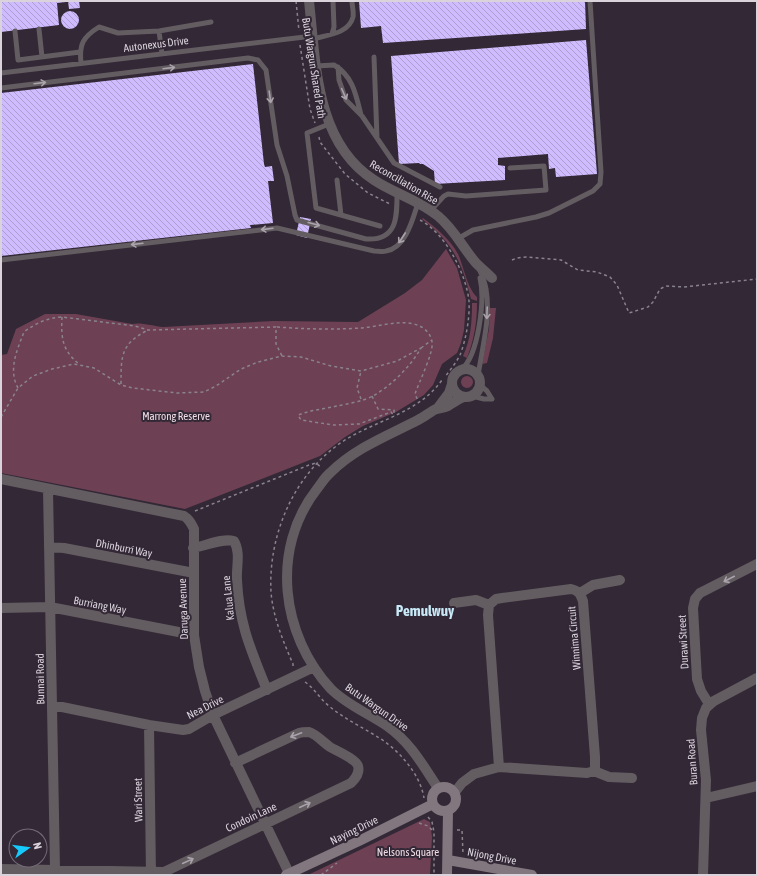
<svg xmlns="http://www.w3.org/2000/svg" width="758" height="876" font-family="'Asap Condensed',sans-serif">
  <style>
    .green { fill: #6e4054 }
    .building { fill: url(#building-back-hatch) }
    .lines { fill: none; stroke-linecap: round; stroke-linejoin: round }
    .path { stroke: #8a828d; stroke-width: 1.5; stroke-dasharray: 3 3; stroke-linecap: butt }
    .lane { stroke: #635c61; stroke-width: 5 }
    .street { stroke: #635c61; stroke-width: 10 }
    .secondary { stroke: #82777f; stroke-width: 10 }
    .oneway { stroke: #aaa3ab }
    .labels { text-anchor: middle; stroke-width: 4; stroke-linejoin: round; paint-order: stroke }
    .street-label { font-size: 11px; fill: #dad3dc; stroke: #322836 }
    .park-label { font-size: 11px; fill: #f2dee6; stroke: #322836 }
    .district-label { font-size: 15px; font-weight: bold; fill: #c9ebf9; stroke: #322836 }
  </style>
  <defs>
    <pattern id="building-back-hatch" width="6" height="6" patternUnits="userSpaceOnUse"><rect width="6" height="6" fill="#cfbcfe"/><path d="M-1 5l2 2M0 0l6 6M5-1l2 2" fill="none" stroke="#ac9dcf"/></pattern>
  </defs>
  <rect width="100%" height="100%" fill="#322836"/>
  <!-- green -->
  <path class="green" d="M423 218C436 228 450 239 458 254 464 267 467 288 477 297V301L471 299C462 262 453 243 422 219Z
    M446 249 457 268 466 300 464 330 461 343 457 353 442 364 433 385 424 395 396 412 363 426 345 437 320 456 185 509 1 473V355L7 354 16 329 45 314H76L132 324C140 322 154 326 163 327L273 321 358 322 405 293 422 280Z
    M472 303H477C477 323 474 340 467 358L463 356C471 339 472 321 472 303Z
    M490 308H496L493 338 487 363 482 364 489 329Z
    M461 382a6 6 0 1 1 12 0a6 6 0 1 1-12 0Z
    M424 819 430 822 432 837 430 875H308Z"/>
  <!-- building -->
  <path class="building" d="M1 1H66V2L57 3 59 25 1 32Z
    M68 1H79L80 8 69 9Z
    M359 1H585L586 29 383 43 381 26 361 28Z
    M61 20a9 9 0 1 1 18 0a9 9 0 1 1-18 0Z
    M586 40 597 174 556 177 555 168 549 169 548 154 498 158V165L505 166V180L435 184 434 171 423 164H420L419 163 399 164 391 56Z
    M253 64 264 164 265 167 272 166 274 181H268L273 223 250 225 251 228 1 256V93Z
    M300 217 311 219 307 238 296 235Z"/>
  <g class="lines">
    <!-- path -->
    <path class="path" d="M296 1 299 31
      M300 45 310 109 315 123
      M319 137 320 142 345 174 368 193 390 204
      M420 220C445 233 466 273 469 301 470 317 466 340 460 355 456 363 450 370 445 377
      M512 260 517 258 526 257 561 260 578 270 597 272 610 277 617 285 629 313 648 307 653 302 660 289 666 286 684 287 757 279
      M62 317C61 338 62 350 79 364
      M277 327C305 329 332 330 360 328 377 327 397 320 414 324 423 326 431 333 432 342 434 352 419 382 415 394L419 403
      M421 348 432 340
      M121 384C121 355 121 344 148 330
      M18 388C8 370 17 350 24 332 36 323 47 318 62 317L135 326 148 330 276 327V344L282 356
      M372 396 378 409 394 410V416
      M361 399 357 388 361 371
      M1 417 18 388 33 376 52 369 74 364 94 368 121 385 133 388 177 393 204 392 216 386 241 369 258 362 282 356 301 357 331 366 361 371 397 361 421 348C410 367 392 385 373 396 364 401 347 404 337 406 324 409 311 410 298 415L301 420 333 425 359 424 391 412 394 416
      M195 511 309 465 316 463 322 468
      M293 666V664C283 641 273 617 271 592 268 535 294 474 342 442 375 420 418 414 442 380
      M305 682C314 688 320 699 329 706 343 718 360 726 376 736 397 748 420 773 424 798
      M428 817 432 822 434 832V875
      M419 823 428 826 434 832
      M457 830H462L463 854
      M321 875 337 863"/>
    <!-- lane -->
    <path class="lane" d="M39 29 42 57
      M15 31 18 60 80 52
      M159 31 162 54
      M332 34 334 27 333 1
      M313 39C326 35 349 34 353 17 354 12 352 6 352 1
      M374 57 377 138
      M81 63C79 44 83 37 99 27L118 33 159 31 211 22
      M316 66 334 65C353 76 356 95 361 115
      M338 67 339 80 346 100 362 116 394 163 440 187
      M1 73 313 36
      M1 88 248 58 258 60 266 70 277 145 287 176 295 215 297 220 366 239C398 241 397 216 397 192
      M329 124 307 133 316 208 380 226
      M337 180 341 215
      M431 210 444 196 448 194 466 196 546 190 544 166 510 168
      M459 238 473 230 536 217 549 213 593 191 600 184 601 172 590 1
      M1 260 277 228 374 251C378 251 383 252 386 251 406 248 413 218 418 203
      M461 370C479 355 485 299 480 278
      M478 376C482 348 491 318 486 289 485 282 482 275 479 269
      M480 385 487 391 492 399
      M472 396 484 399H492"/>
    <!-- street -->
    <path class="street" d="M309 1C316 63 315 142 374 180 395 194 419 200 438 216 454 229 463 248 476 263 481 268 487 273 492 278
      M452 383a14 14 0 1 1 28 0a14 14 0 1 1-28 0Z
      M437 409 449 393 452 384
      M1 479 184 516C189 519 191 523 194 529V635L199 667 205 691 213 715 289 873
      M48 489 55 869
      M49 547 64 548 194 573
      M193 548C206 546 221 538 234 541 241 553 236 567 237 580 239 624 251 650 267 690
      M580 593 593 585 620 580
      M454 603 476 600 489 605
      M1 608 50 607 194 635
      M709 704 701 691 697 679 693 608 695 599 700 593 757 564
      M52 707H62L149 725 183 730 189 729 213 715 314 667
      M149 725 151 875
      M499 767 488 615 489 605 496 599 502 598 571 589C579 591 580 593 583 601L595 757V768L594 771
      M594 771 609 777 632 778
      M438 788C422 764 411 743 387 726 368 713 347 705 331 689 281 635 270 549 317 489 321 484 325 477 330 473 355 448 387 436 418 420 424 417 430 412 436 409 440 408 444 408 448 406 453 403 458 399 464 397
      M455 792 462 783 474 774 499 767 587 773 594 771
      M706 798 757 786
      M1 869 164 872 351 783C356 778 360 773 358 766 356 759 337 751 330 747 323 742 316 734 309 732 306 732 302 732 299 733L235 763
      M703 875 706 780 701 730 702 718 706 708 714 701 757 678"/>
    <!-- secondary -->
    <path class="secondary" d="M432 799a12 12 0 1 1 24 0a12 12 0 1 1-24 0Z
      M448 860 532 875
      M286 875 359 841 433 804
      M447 875 448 811"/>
  </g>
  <!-- one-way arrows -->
  <defs><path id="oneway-shaft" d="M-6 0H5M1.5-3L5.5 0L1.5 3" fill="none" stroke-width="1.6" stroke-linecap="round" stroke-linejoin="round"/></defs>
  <g class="oneway">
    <use href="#oneway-shaft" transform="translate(169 68) rotate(-7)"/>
    <use href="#oneway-shaft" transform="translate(40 83) rotate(-7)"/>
    <use href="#oneway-shaft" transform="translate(344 94) rotate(67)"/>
    <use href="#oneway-shaft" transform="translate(270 97) rotate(82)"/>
    <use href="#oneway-shaft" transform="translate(314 224) rotate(15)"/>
    <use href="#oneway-shaft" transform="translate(267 229) rotate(173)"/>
    <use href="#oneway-shaft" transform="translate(402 238) rotate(123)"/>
    <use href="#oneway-shaft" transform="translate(137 244) rotate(173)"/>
    <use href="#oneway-shaft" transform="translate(487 313) rotate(92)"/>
    <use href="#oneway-shaft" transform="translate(729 579) rotate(153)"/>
    <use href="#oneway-shaft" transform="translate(296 735) rotate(159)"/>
    <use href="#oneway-shaft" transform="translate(305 805) rotate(-25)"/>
    <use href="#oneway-shaft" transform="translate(188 861) rotate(-25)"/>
  </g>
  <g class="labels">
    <!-- street labels -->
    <g class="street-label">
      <text transform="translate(156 44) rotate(-7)" y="4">Autonexus Drive</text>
      <text transform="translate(314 68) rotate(81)" y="4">Butu Wargun Shared Path</text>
      <text transform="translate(404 182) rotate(30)" y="4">Reconciliation Rise</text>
      <text transform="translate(124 548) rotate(11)" y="4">Dhinburri Way</text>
      <text transform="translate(228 598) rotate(-96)" y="4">Kalua Lane</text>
      <text transform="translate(100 605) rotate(11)" y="4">Burriang Way</text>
      <text transform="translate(183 609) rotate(-92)" y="4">Daruga Avenue</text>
      <text transform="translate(574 638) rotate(-95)" y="4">Winnima Circuit</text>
      <text transform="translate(683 642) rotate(-93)" y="4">Durawi Street</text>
      <text transform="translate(40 679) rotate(-91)" y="4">Bunnai Road</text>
      <text transform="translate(205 707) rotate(-27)" y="4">Nea Drive</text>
      <text transform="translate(377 707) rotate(35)" y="4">Butu Wargun Drive</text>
      <text transform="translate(692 762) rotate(-94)" y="4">Buran Road</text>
      <text transform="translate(138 800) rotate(-91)" y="4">Wari Street</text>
      <text transform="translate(251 817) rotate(-25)" y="4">Condoin Lane</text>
      <text transform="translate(354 830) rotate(-26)" y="4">Naying Drive</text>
      <text transform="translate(492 856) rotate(11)" y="4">Nijong Drive</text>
    </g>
    <!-- park labels -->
    <g class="park-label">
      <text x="176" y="420">Marrong Reserve</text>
      <text x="408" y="856">Nelsons Square</text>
    </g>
    <!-- district labels -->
    <g class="district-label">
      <text x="425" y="616">Pemulwuy</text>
    </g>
  </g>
  <!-- border -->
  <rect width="758" height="876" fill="none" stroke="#dad3dc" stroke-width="4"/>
  <!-- north arrow -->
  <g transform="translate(28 848) rotate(76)"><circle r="19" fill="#322836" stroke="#756c78"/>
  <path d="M0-3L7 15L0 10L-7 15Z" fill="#16cafb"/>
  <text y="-6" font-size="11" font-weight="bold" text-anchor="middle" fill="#dad3dc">N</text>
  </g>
</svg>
